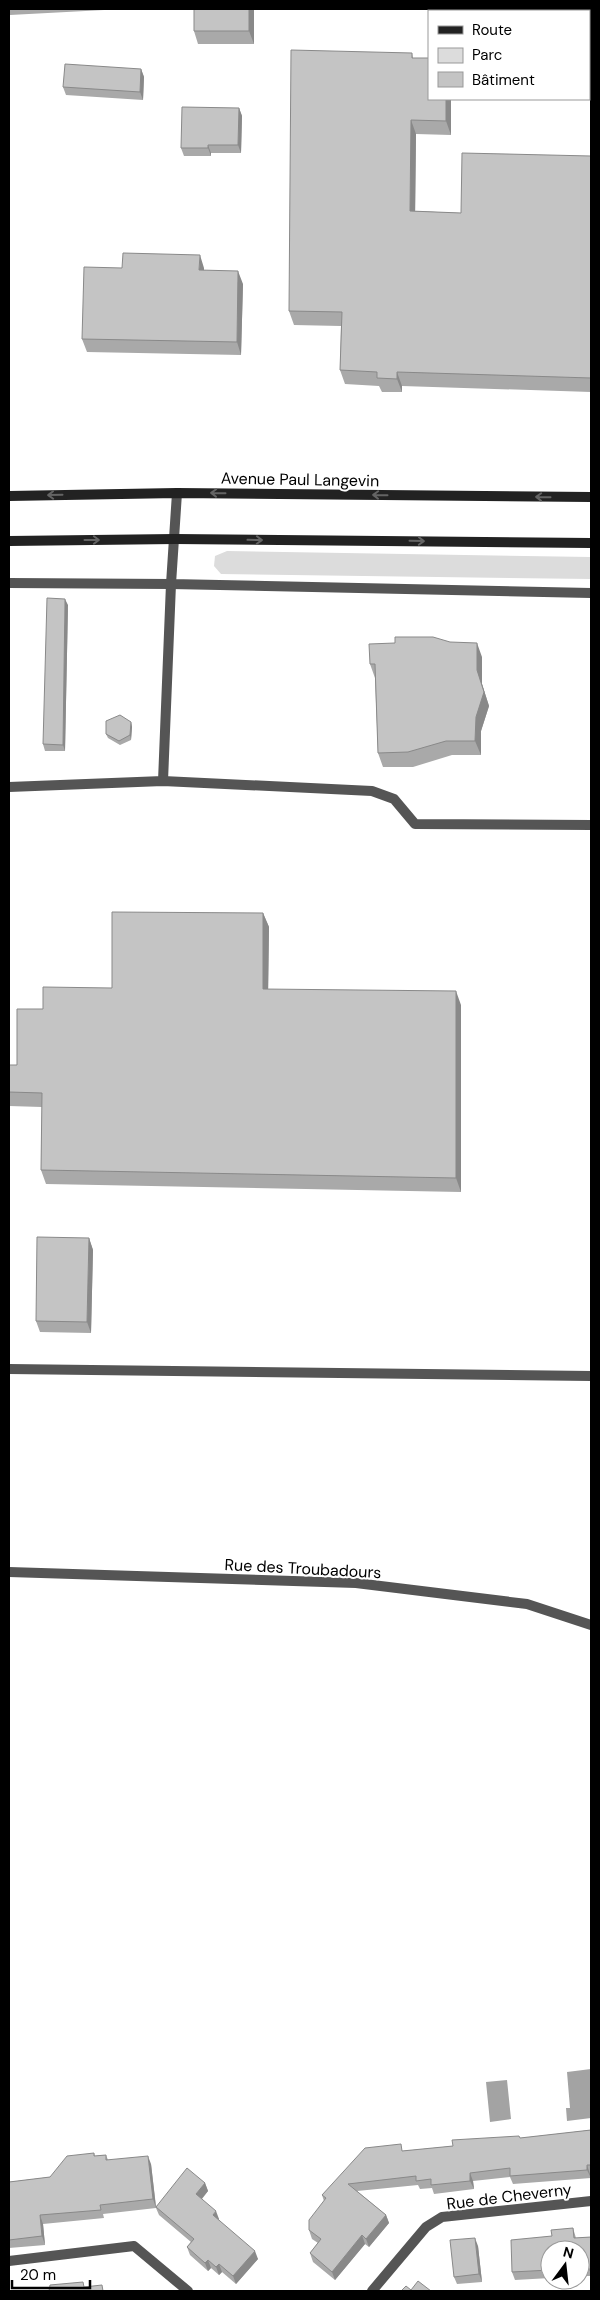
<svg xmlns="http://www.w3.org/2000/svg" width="600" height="2300" font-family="'DM Sans',sans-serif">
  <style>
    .green { fill: #dcdcdc }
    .water { fill: #a3a3a3 }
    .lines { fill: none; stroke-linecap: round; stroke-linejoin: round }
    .lane { stroke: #555; stroke-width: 10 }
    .street { stroke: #555; stroke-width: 10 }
    .secondary { stroke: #222; stroke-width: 10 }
    .wall { fill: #a9a9a9 }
    .shaded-wall { fill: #898989 }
    .building { fill: #c4c4c4; stroke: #898989 }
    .oneway { stroke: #646464 }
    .labels { text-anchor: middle; stroke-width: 4; stroke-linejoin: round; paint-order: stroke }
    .street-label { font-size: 16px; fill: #000; stroke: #fff }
  </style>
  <rect width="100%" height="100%" fill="#fff"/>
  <!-- green -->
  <path class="green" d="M227 551 591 557V579L221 574 214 566 215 556Z"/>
  <!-- water -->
  <path class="water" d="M591 2069V2118L567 2121 566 2108H570L567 2072Z
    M507 2080 511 2119 490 2122 486 2082Z"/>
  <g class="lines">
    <!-- lane -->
    <path class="lane" d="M163 781 171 584
      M9 787 163 781 372 791 394 799 415 824 591 825
      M9 1369 591 1376"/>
    <!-- street -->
    <path class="street" d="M9 583 171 584 591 593
      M171 584 177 493
      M9 1572 356 1583 527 1604 591 1625
      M9 2261 134 2246 188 2291
      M372 2291 426 2227 442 2217 591 2201"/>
    <!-- secondary -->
    <path class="secondary" d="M9 496 177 493 591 497
      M9 541 175 539 591 543"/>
  </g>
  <!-- wall -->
  <path class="wall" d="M9 9H123L10 15Z
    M254 9V44H198L194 31Z
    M591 9V29H589V11Z
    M412 53 413 58 451 99V135L416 134 415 211 461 213 591 156V392L402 386V392H382L379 386 345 384 340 370 341 326 294 325 289 311Z
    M141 69 144 77 143 100 66 95 63 87Z
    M239 108 242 116 241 153H211V156H184L181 148Z
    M122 268H204V270L243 284 241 355 87 352 82 339Z
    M68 605 65 751H45L43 744Z
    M482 657V684L489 706 481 731V755H452L413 767H383L378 753 375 678 370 664Z
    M131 722 132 727 131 740 120 745 108 738 106 734Z
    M263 913 269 927 268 989 461 1005V1192L46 1184 41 1170 42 1107 9 1106V1065H17L43 1009 112 988Z
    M89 1238 93 1250 91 1333 40 1332 36 1321Z
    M591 2130V2178L513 2184 510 2177 473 2181 474 2189 434 2194 432 2188 420 2189 418 2185 357 2191 386 2215 389 2223 369 2247 365 2244 335 2280 313 2262 310 2253 318 2243 312 2239 309 2230 324 2201 322 2195 403 2151 453 2146Z
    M94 2153 95 2156 106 2155 108 2160 151 2164 156 2206 205 2183 208 2191 202 2199 219 2219V2220L258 2259 236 2284 222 2272 219 2275 211 2268 208 2271 190 2255 187 2247 191 2242 159 2215 156 2208 103 2214 104 2218 43 2224 45 2245 9 2248V2182L50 2177Z
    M573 2228 576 2238 591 2237V2276H580V2250H550V2278L515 2280 512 2272 552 2236Z
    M478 2246 482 2282 457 2284 454 2277Z"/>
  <!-- shaded-wall -->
  <path class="shaded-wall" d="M249 9H254V44L249 31Z
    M141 69 144 77 143 100 140 92Z
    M446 99H451V135L446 121Z
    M239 108 242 116 241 153 238 145Z
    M411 120 416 134 415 225 410 211Z
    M208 145 211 153V156L208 148Z
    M200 255 204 268V283L199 270Z
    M238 271 243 284 241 355 237 342Z
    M397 372 402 386V392L397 379Z
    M65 599 68 605 65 751 63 745Z
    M477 643 482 657V684L489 706 481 731V755L475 741Z
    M131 722 132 727 131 740 130 735Z
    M263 913 269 927 268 1003 263 989Z
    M456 991 461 1005V1192L456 1178Z
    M89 1238 93 1250 91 1333 87 1322Z
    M148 2156 151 2164 156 2208 153 2199Z
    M587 2165 590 2174 591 2178 587 2170Z
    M470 2173 473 2181 474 2189 470 2181Z
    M205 2183 208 2191 199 2202 196 2194Z
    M216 2211 219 2219 216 2223 213 2215Z
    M40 2215 43 2224 45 2245 42 2236Z
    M386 2215 389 2223 369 2247 366 2239Z
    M362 2235 365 2244 335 2280 332 2272Z
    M475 2238 478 2246 482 2282 479 2274Z
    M255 2251 258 2259 236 2284 233 2276Z
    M208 2260 211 2268 208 2271 205 2263Z
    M219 2264 222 2272 219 2275 216 2267Z"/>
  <!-- building -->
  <path class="building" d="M194 9H249V31H194Z
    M466 9H591V16H589V11H466Z
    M291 50 412 53V58H429V99H446V121L411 120 410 211 461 213 462 153 591 156V378L397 372V379L377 378V372L340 370 342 312 289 311Z
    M65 64 141 69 140 92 63 87Z
    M182 107 239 108 238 145H208V148H181Z
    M123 253 200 255 199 270 238 271 237 342 82 339 84 267 122 268Z
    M47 598 65 599 63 745 43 744Z
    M395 637H433L450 642 477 643V670L484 692 476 717 475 741H446L408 752 378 753 375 664H370L369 644 395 643Z
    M120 715 131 722 130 735 119 741 106 734V721Z
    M112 912 263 913V989L456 991V1178L41 1170 42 1093 9 1092V1065H17V1009H43V987L112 988Z
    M37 1237 89 1238 87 1322 36 1321Z
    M591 2130V2165H587V2170L510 2176V2168L470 2173V2181L431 2185V2179L416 2181V2176L348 2184 386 2215 366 2239 362 2235 332 2272 310 2253 321 2239 309 2230V2220L326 2198 322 2195 365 2148 401 2144 402 2151 453 2146 452 2140 519 2136 520 2138Z
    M94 2153V2156L106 2155V2160L148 2156 153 2199 100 2205 101 2210 40 2215 42 2236 9 2240V2182L50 2177 67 2156Z
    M187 2168 205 2183 196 2194 216 2211 213 2215 255 2251 233 2276 219 2264 216 2267 208 2260 205 2263 187 2247 194 2239 156 2207Z
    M573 2228 574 2238 591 2237V2270H589V2268H580V2250H550V2270L512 2272 511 2240 552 2236 551 2230Z
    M475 2238 479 2274 454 2277 450 2240Z
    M418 2281 431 2291H401L406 2286 411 2290Z
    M83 2282 84 2287 102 2285 103 2291H49L50 2285Z"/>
  <!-- one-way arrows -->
  <defs><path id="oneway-shaft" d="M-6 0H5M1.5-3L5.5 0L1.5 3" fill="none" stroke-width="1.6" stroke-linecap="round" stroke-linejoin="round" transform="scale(1.25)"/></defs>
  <g class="oneway">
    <use href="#oneway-shaft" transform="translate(218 493) rotate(-179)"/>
    <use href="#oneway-shaft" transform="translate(55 495) rotate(179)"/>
    <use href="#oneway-shaft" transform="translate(380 495) rotate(-179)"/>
    <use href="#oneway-shaft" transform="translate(543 497) rotate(-179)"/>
    <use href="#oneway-shaft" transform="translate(92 540)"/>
    <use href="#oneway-shaft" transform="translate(255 540) rotate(1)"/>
    <use href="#oneway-shaft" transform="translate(417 541) rotate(1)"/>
  </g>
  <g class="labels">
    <!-- street labels -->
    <g class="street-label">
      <text transform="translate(300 479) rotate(1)" y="6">Avenue Paul Langevin</text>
      <text transform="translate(303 1568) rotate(3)" y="6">Rue des Troubadours</text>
      <text transform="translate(509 2196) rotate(-7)" y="6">Rue de Cheverny</text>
    </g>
  </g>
  <!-- border -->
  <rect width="600" height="2300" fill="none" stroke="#000000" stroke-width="20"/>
  <!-- legend -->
  <rect x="428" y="10" width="162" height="90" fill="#ffffff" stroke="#999999"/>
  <rect x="438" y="26" width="25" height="8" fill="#222222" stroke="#999999"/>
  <text x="472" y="35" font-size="15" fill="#000000">Route</text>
  <rect x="438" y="48" width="25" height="15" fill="#dcdcdc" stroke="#999999"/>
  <text x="472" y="60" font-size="15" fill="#000000">Parc</text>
  <rect x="438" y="72" width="25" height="15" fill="#c4c4c4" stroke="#999999"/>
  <text x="472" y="85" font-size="15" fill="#000000">Bâtiment</text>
  <!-- north arrow -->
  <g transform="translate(565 2265) rotate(15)"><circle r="24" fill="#ffffff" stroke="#999999"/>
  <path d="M0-4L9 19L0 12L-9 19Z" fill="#000000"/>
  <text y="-8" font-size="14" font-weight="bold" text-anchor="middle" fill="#000000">N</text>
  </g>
  <!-- scale -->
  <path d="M12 2280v8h78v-8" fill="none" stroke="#000000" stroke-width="2.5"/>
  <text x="20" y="2280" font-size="15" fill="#000000" stroke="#ffffff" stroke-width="4" paint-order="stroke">20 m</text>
</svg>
